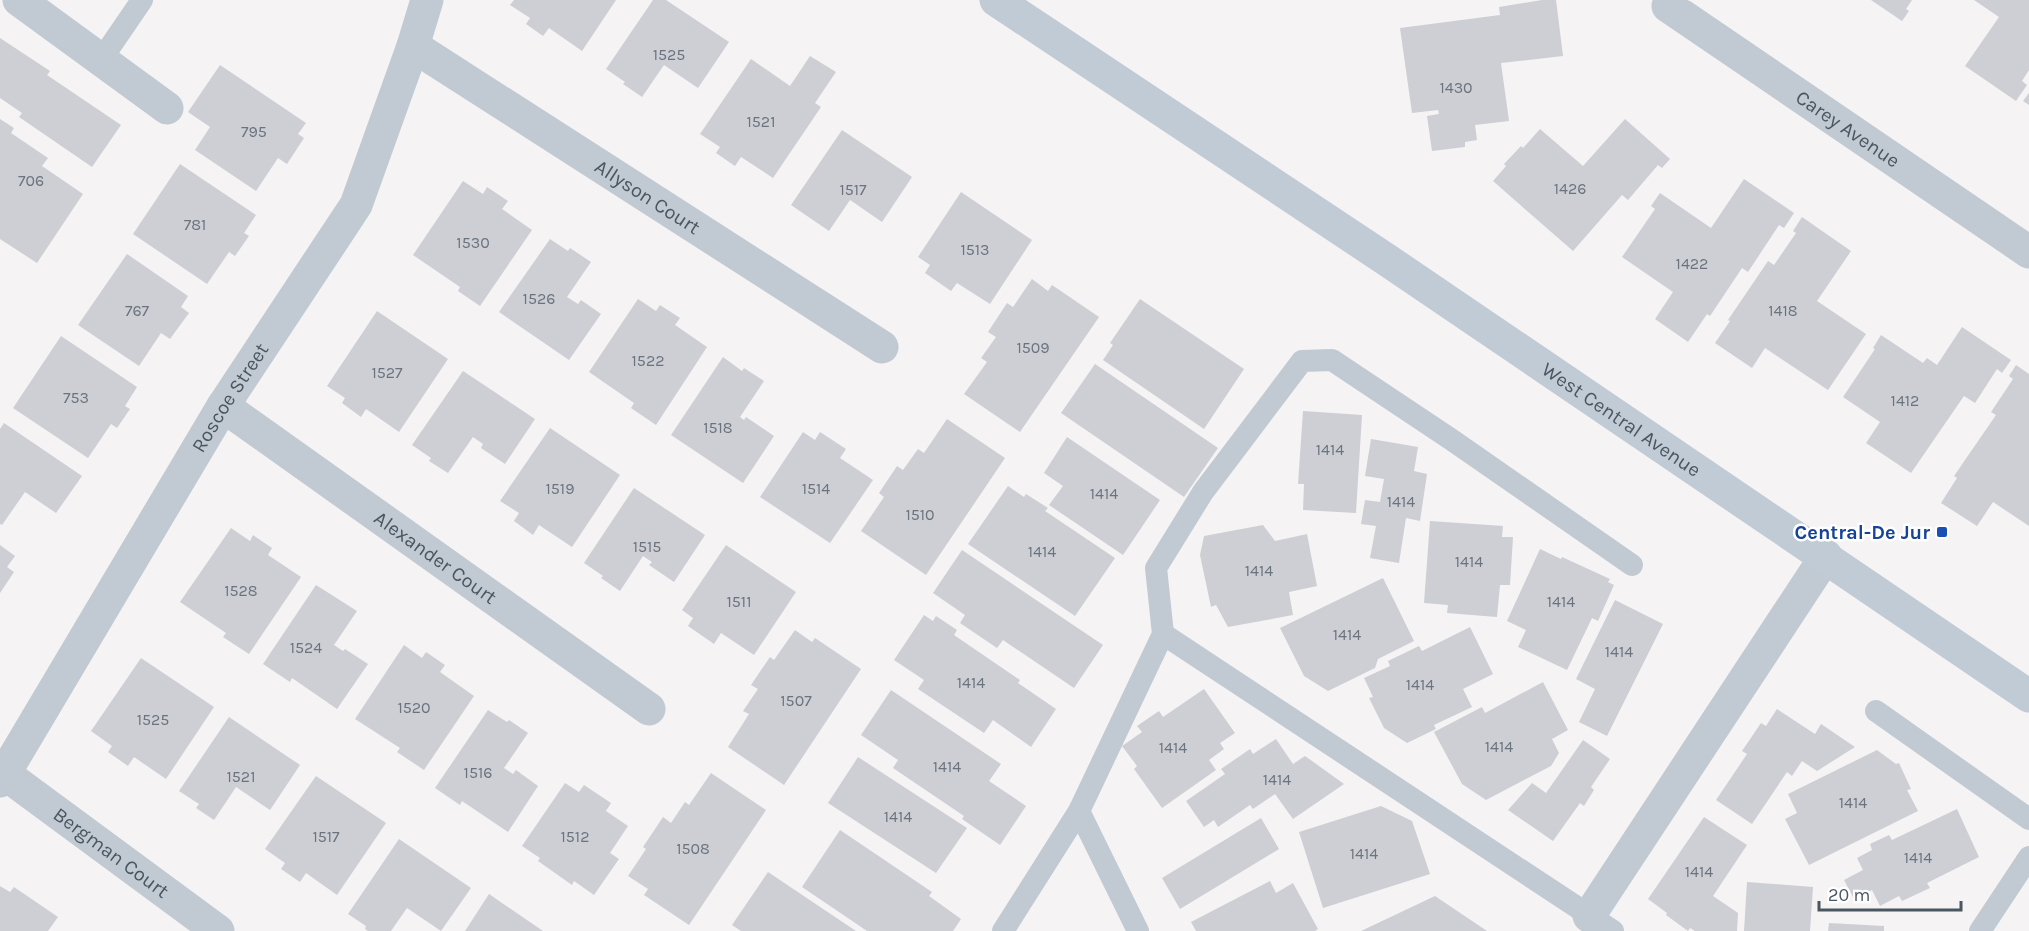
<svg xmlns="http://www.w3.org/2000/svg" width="2029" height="931" font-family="Karla,sans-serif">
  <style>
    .building { fill: #cdcfd5 }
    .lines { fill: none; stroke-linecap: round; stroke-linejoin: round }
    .service { stroke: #c1cad2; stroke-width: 22 }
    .minor { stroke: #c1cad2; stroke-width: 33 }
    .secondary { stroke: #c1cbd6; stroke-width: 33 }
    .transit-dot { fill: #1a4fb4; stroke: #fff; stroke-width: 2 }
    .labels { text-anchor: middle; stroke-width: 5; stroke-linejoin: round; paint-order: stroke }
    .number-label { font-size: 16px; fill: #6b747e }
    .street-label { font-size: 20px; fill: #4a5661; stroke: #fff }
    .transit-label { font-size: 20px; font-weight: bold; fill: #164399; stroke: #fff; text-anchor: end }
  </style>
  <rect width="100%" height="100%" fill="#f5f3f3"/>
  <!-- building -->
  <path class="building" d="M514 0H616L582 51 549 28 543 36 526 24 530 18 510 5Z
    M653 0H666L729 42 698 88 664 65 642 97 623 84 625 82 606 69Z
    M1542 0H1556L1563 56 1501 63 1509 121 1475 125 1477 140 1465 142V147L1432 151 1427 116 1439 114 1438 110 1412 113 1400 28 1500 15 1499 7Z
    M1871 0H1912L1906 9 1909 11 1902 21Z
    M1974 0H2029V70L2022 81 2027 85 2016 101 1965 66 1999 17Z
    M0 38 50 71 47 75 121 125 92 167 19 117 22 113 0 98Z
    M810 56 836 72 815 103 821 107 773 178 741 157 735 166 716 153 720 147 700 134 751 59 790 86Z
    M220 65 306 123 298 134 304 138 287 164 278 158 256 191 195 150 210 127 188 112Z
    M2029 93V105L2023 101Z
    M0 119 14 128 11 133 48 158 42 166 83 194 37 263 0 239Z
    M1625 119 1670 159 1662 168 1658 165 1628 200 1622 195 1573 251 1493 181 1506 166 1504 164 1521 146 1523 148 1540 129 1583 166Z
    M842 130 912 177 882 222 850 200 829 231 791 205Z
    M180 164 256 215 244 233 249 236 235 256 229 252 207 284 133 234Z
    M1744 179 1794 213 1784 228 1779 225 1748 272 1742 268 1710 316 1707 314 1688 342 1655 319 1673 292 1622 257 1655 209 1651 206 1660 193 1711 228Z
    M463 181 483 194 487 187 508 201 502 209 532 230 480 306 458 291 460 287 413 255Z
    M961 192 1032 240 990 304 957 283 951 291 925 273 930 265 918 257Z
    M1802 217 1851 251 1817 301 1866 334 1828 390 1765 348 1752 368 1715 343 1730 321 1728 320 1768 261 1774 265 1796 233 1793 231Z
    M550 239 568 251 570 248 591 262 567 297 578 304 581 300 601 314 569 360 499 312Z
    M127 254 188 296 181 307 189 313 170 339 161 333 139 366 78 325Z
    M1032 279 1048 291 1052 285 1099 317 1020 432 964 394 987 362 981 358 996 337 988 332 1007 303 1013 307Z
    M638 299 656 311 660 305 680 318 675 325 707 347 656 425 631 408 634 403 589 372Z
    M1140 299 1244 369 1204 429 1103 360 1113 345 1110 343Z
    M377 311 448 359 399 432 366 409 361 417 342 403 345 398 327 386Z
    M1962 327 2011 360 2002 373 1997 369 1975 403 1964 396 1911 473 1866 443 1880 422 1843 397 1875 349 1873 348 1881 335 1923 363 1927 358 1937 365Z
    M61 336 137 387 125 406 130 409 117 428 111 424 88 458 13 408Z
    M723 357 742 371 744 368 764 381 740 417 744 420 746 417 774 436 743 483 671 435Z
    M1095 364 1218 448 1184 497 1061 413Z
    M2016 365 2029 374V526L1993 502 1977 526 1941 503 1957 478 1954 476 1996 415 1991 412 2013 379 2009 376Z
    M463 371 535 419 505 464 481 448 483 444 473 437 448 473 429 461 431 458 412 445Z
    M1303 411 1362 415 1356 513 1303 510 1304 484H1298Z
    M947 419 1005 458 926 575 861 531 884 497 879 493 897 466 903 470 918 449 924 453Z
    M4 423 82 476 56 513 25 492 2 525 0 524V429Z
    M550 428 620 475 572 547 539 525 533 535 514 521 519 513 500 501Z
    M803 432 815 440 820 432 846 449 840 458 873 480 830 543 760 497Z
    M1067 437 1160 500 1123 555 1049 505 1063 486 1044 473Z
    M1371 439 1418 447 1414 471 1427 474 1420 521 1406 518 1399 563 1370 558 1376 526 1361 524 1365 500 1380 502 1384 479 1365 476Z
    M1008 486 1024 497 1026 494 1048 508 1045 511 1115 558 1075 616 968 544Z
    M634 488 705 535 674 582 649 565 652 562 643 556 620 591 601 578 603 576 584 563Z
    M1430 521 1503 526 1502 537H1513L1510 585H1500L1497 617 1447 613 1448 605 1424 603Z
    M1263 525 1275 541 1307 534 1317 586 1289 592 1293 615 1228 627 1216 605 1211 607 1200 555 1204 536Z
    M231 528 250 541 253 535 272 548 268 555 301 577 249 654 223 637 226 633 180 602Z
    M0 545 15 556 7 567 14 572 0 593Z
    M726 545 796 592 754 655 721 633 714 644 688 626 693 618 682 610Z
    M1540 549 1561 559 1562 557 1610 579 1608 582 1614 585 1598 621 1592 618 1567 670 1518 647 1526 630 1507 621Z
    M962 550 1103 645 1074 688 1003 640 997 648 960 623 965 615 933 593Z
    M1383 578 1414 641 1378 659 1375 668 1328 691 1304 676 1280 628Z
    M316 585 357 611 334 645 343 651 345 649 368 664 337 709 292 678 290 682 263 664Z
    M1615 600 1663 624 1607 736 1579 722 1595 689 1576 679Z
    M924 615 933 621 936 616 957 630 954 635 1020 680 1018 683 1056 709 1031 747 993 720 984 733 918 689 924 680 894 660Z
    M1470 627 1493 674 1463 689 1472 707 1434 725 1436 729 1407 743 1384 728 1369 698 1373 697 1364 678 1390 666 1388 661 1419 646 1422 651Z
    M795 630 812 642 815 638 861 669 784 785 728 747 749 714 743 711 758 689 751 685 770 657 774 660Z
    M404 645 422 658 426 652 445 665 440 672 474 696 424 770 397 752 400 748 355 719Z
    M141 658 214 707 166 779 134 757 128 766 108 752 112 746 91 731Z
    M1543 682 1568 730 1552 739 1559 753 1551 766 1486 800 1462 784 1434 732 1482 707 1485 713Z
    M1204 689 1235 733 1220 743 1224 749 1209 760 1216 770 1162 808 1134 769 1137 766 1122 746 1142 732 1137 726 1159 711 1163 717Z
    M891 690 1001 764 989 781 1026 806 1000 845 962 819 964 816 893 768 898 760 861 735Z
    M1777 709 1815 734 1821 724 1855 747 1817 771 1802 761 1792 776 1787 772 1752 824 1716 800 1747 754 1742 751 1761 723 1766 726Z
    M488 710 507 722 509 720 528 733 504 768 513 774 516 770 538 786 508 832 462 801 460 805 435 788Z
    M229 717 300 765 270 810 236 787 214 820 196 808 199 804 179 791Z
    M1276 739 1293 764 1305 756 1344 784 1293 819 1275 794 1253 809 1250 805 1218 827 1214 820 1204 827 1186 801 1225 774 1221 769 1250 749 1253 754Z
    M1583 740 1610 759 1591 787 1594 790 1584 806 1580 803 1553 841 1508 810 1532 783 1546 793Z
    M1877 750 1896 764 1899 763 1911 789 1907 790 1918 811 1809 865 1785 819 1797 813 1788 794Z
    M858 757 967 828 936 873 828 803Z
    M711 773 766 810 689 925 644 895 648 889 628 876 646 849 643 847 663 817 671 823 685 802 689 805Z
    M316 776 386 823 337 895 306 873 300 882 281 869 285 863 265 849Z
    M565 783 579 792 584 785 611 803 606 811 628 826 610 853 619 859 594 895 574 881 572 885 538 861 540 858 522 846Z
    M1381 806 1412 821 1430 874 1323 908 1299 832Z
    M1957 809 1979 857 1927 883 1930 888 1902 901 1899 896 1880 906 1872 890 1854 899 1844 880 1863 870 1857 858 1872 850 1870 844 1889 835 1892 840Z
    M1704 817 1747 845 1713 896 1738 913 1737 931H1695L1690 928 1688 931 1666 915 1667 913 1648 899Z
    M1261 818 1279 849 1180 909 1162 878Z
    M840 830 932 892 929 896 961 919 953 931H867L802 887Z
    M399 839 471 888 441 931 407 908 391 931H368L365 929 366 926 348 914Z
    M768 872 856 931H741L732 925Z
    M1270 881 1276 893 1293 883 1318 929 1315 931H1196L1191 922Z
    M1747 882 1813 887 1810 931H1744Z
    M0 886 10 892 14 887 58 917 48 931H0Z
    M489 894 543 931H465Z
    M1435 896 1487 931H1361Z
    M1829 923 1884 926V931H1828Z"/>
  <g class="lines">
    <!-- service -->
    <path class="service" d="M101 60 142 0
      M1163 634 1613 931
      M1876 711 2029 819
      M1079 811 1138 931
      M1003 931 1079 811 1163 634 1156 568 1203 492 1302 361 1332 360 1452 440 1632 565
      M1980 931 2029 857"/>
    <!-- minor -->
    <g class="minor">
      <path d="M19 0 167 108"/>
      <path id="s1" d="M1672 0 1668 6 2029 252"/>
      <path id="s2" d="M413 46 882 347"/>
      <path id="s3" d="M223 406 649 709"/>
      <path id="s4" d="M5 774 218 931"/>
      <path id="s5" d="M0 781 223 406 356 205 413 46 427 0"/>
      <path d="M1589 916 1826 556"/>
    </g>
    <!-- secondary -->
    <path class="secondary" id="s6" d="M996 0 1387 260 2029 696"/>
  </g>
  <!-- markers -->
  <rect class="transit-dot" x="1936" y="526" width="12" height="12" rx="3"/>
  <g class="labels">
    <!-- number labels -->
    <g class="number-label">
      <text x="669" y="60">1525</text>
      <text x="1456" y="93">1430</text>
      <text x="761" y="127">1521</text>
      <text x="254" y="137">795</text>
      <text x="31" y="186">706</text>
      <text x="1570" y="194">1426</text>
      <text x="853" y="195">1517</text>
      <text x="195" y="230">781</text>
      <text x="473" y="248">1530</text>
      <text x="975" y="255">1513</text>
      <text x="1692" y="269">1422</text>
      <text x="539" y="304">1526</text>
      <text x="137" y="316">767</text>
      <text x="1783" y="316">1418</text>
      <text x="1033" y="353">1509</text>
      <text x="648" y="366">1522</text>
      <text x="387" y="378">1527</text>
      <text x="76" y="403">753</text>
      <text x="1905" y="406">1412</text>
      <text x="718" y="433">1518</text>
      <text x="1330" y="455">1414</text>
      <text x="560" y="494">1519</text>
      <text x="816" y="494">1514</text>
      <text x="1104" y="499">1414</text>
      <text x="1401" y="507">1414</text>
      <text x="920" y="520">1510</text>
      <text x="647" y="552">1515</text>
      <text x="1042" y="557">1414</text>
      <text x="1469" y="567">1414</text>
      <text x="1259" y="576">1414</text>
      <text x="241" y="596">1528</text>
      <text x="739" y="607">1511</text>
      <text x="1561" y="607">1414</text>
      <text x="1347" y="640">1414</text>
      <text x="306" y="653">1524</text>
      <text x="1619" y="657">1414</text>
      <text x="971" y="688">1414</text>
      <text x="1420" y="690">1414</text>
      <text x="796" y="706">1507</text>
      <text x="414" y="713">1520</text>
      <text x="153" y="725">1525</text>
      <text x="1499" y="752">1414</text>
      <text x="1173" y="753">1414</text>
      <text x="947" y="772">1414</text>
      <text x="478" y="778">1516</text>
      <text x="241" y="782">1521</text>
      <text x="1277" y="785">1414</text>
      <text x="1853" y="808">1414</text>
      <text x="898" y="822">1414</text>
      <text x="326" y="842">1517</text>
      <text x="575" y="842">1512</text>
      <text x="693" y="854">1508</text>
      <text x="1364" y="859">1414</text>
      <text x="1918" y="863">1414</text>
      <text x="1699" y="877">1414</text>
    </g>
    <!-- street labels -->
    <g class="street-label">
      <text dy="7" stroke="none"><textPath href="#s1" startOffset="225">Carey Avenue</textPath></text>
      <text dy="7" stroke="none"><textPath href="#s2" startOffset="279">Allyson Court</textPath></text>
      <text dy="7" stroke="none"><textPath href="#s5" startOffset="447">Roscoe Street</textPath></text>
      <text dy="7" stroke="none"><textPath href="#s6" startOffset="753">West Central Avenue</textPath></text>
      <text dy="7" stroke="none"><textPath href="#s3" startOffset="261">Alexander Court</textPath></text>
      <text dy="7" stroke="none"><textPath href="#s4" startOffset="132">Bergman Court</textPath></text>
    </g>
    <!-- transit labels -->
    <g class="transit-label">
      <text x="1930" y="539">Central-De Jur</text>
    </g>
  </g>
  <!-- scale -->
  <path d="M1819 901v9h142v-9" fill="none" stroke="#4a5661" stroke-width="3"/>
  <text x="1828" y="901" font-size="18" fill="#4a5661" stroke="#ffffff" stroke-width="4.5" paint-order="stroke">20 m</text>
</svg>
